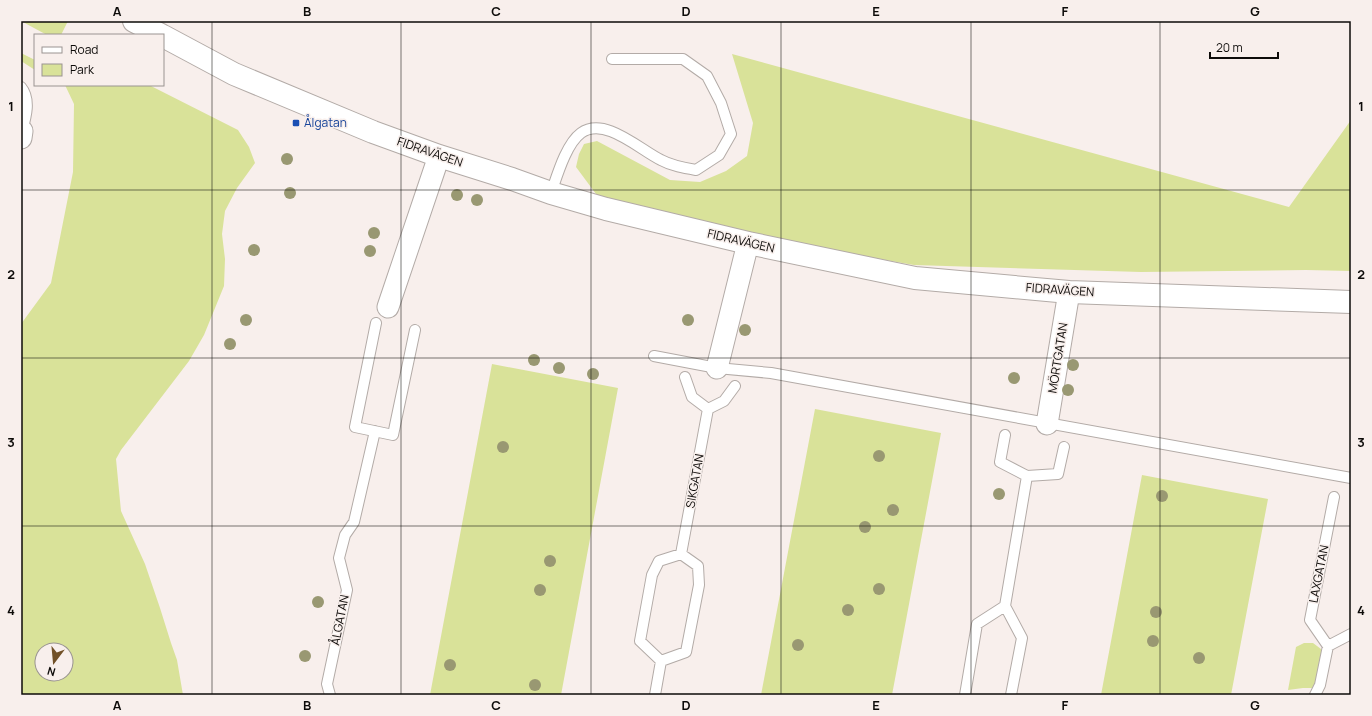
<svg xmlns="http://www.w3.org/2000/svg" width="1372" height="716" font-family="Manrope,sans-serif">
  <style>
    .green { fill: #d9e299; fill-rule: evenodd }
    .lines { fill: none; stroke-linecap: round; stroke-linejoin: round }
    .lane-casing { stroke: #b3aba7; stroke-width: 12 }
    .street-casing { stroke: #b3aba7; stroke-width: 23 }
    .secondary-casing { stroke: #b3aba7; stroke-width: 24 }
    .lane { stroke: #fff; stroke-width: 10 }
    .street { stroke: #fff; stroke-width: 21 }
    .secondary { stroke: #fff; stroke-width: 22 }
    .tree { fill: #999872 }
    .grid { fill: none; stroke: #0d0b09; stroke-width: 1; stroke-opacity: 0.55 }
    .transit-dot { fill: #1a4fb4; stroke: #f8efec; stroke-width: 1.5 }
    .labels { text-anchor: middle; stroke-width: 3; stroke-linejoin: round; paint-order: stroke }
    .transit-label { font-size: 12px; fill: #164399; stroke: #f8efec; text-anchor: start }
    .street-label { font-size: 12px; fill: #0d0b09; stroke: #f8efec }
    .neatline { fill: none; stroke: #0d0b09; stroke-width: 1.5 }
    .grid-label { font-size: 13px; text-anchor: middle; font-weight: bold; fill: #0d0b09 }
  </style>
  <rect width="100%" height="100%" fill="#f8efec"/>
  <!-- green -->
  <path class="green" d="M21 21H68L61 35H47Z
    M21 53 35 60V70L21 61Z
    M732 54 1289 207 1351 120V271L1306 270 1141 272 914 265 794 244 599 198 576 167 579 154 584 144 597 141 670 180 700 182 726 171 747 156 753 123Z
    M65 85H149L238 130 249 147 255 163 237 188 225 211 222 234 225 259 224 286 204 335 189 361 121 450 116 459 121 511 145 564 160 608 171 643 177 660 183 695H21V324L51 283 73 172 74 104ZM42 650H66V674H42Z
    M492 364 618 388 561 695H430Z
    M815 409 941 433 892 695H761Z
    M1142 475 1268 499 1231 695H1101Z
    M1304 643H1313L1321 649C1321 663 1320 676 1312 688H1303L1288 690 1296 647Z"/>
  <g class="lines">
    <!-- lane casing -->
    <g class="lane-casing">
      <path id="lane" d="M21 87C31 99 26 117 22 131H21
        M551 193C557 176 566 144 581 133 605 116 640 150 661 160 672 166 684 168 696 170L719 155 731 134 721 103 707 76 683 59H612
        M376 323 355 427 393 435 415 330
        M654 356 717 368 771 373 1351 478
        M685 377 692 397 708 409 724 401 735 386
        M1005 435 1000 462 1027 476 1058 474 1064 447
        M1334 497 1310 620 1328 646 1351 634
        M681 554 698 566 699 585 686 652 661 661 640 641 652 575 659 561Z
        M681 554 708 409
        M330 695 327 684 347 590 339 558 345 535 354 522 375 431
        M655 695 661 661
        M965 695 977 624 1005 606
        M1011 695 1022 638 1005 606 1027 476
        M1315 695 1320 685 1328 646"/>
    </g>
    <!-- street casing -->
    <g class="street-casing">
      <path id="street" d="M21 138 22 131
        M388 307 439 156
        M717 368 748 243
        M1047 424 1069 292"/>
    </g>
    <!-- secondary casing -->
    <g class="secondary-casing">
      <path id="secondary" d="M134 21 161 35
        M163 36 234 74 373 132 439 156 512 179 551 193 606 209 748 243 915 278 1069 292 1351 302"/>
    </g>
    <!-- lane -->
    <use href="#lane" class="lane"/>
    <!-- street -->
    <use href="#street" class="street"/>
    <!-- secondary -->
    <use href="#secondary" class="secondary"/>
  </g>
  <!-- trees -->
  <g class="tree">
    <circle cx="287" cy="159" r="6"/>
    <circle cx="290" cy="193" r="6"/>
    <circle cx="457" cy="195" r="6"/>
    <circle cx="477" cy="200" r="6"/>
    <circle cx="374" cy="233" r="6"/>
    <circle cx="254" cy="250" r="6"/>
    <circle cx="370" cy="251" r="6"/>
    <circle cx="246" cy="320" r="6"/>
    <circle cx="688" cy="320" r="6"/>
    <circle cx="745" cy="330" r="6"/>
    <circle cx="230" cy="344" r="6"/>
    <circle cx="534" cy="360" r="6"/>
    <circle cx="1073" cy="365" r="6"/>
    <circle cx="559" cy="368" r="6"/>
    <circle cx="593" cy="374" r="6"/>
    <circle cx="1014" cy="378" r="6"/>
    <circle cx="1068" cy="390" r="6"/>
    <circle cx="503" cy="447" r="6"/>
    <circle cx="879" cy="456" r="6"/>
    <circle cx="999" cy="494" r="6"/>
    <circle cx="1162" cy="496" r="6"/>
    <circle cx="893" cy="510" r="6"/>
    <circle cx="865" cy="527" r="6"/>
    <circle cx="550" cy="561" r="6"/>
    <circle cx="879" cy="589" r="6"/>
    <circle cx="540" cy="590" r="6"/>
    <circle cx="318" cy="602" r="6"/>
    <circle cx="848" cy="610" r="6"/>
    <circle cx="1156" cy="612" r="6"/>
    <circle cx="1153" cy="641" r="6"/>
    <circle cx="798" cy="645" r="6"/>
    <circle cx="305" cy="656" r="6"/>
    <circle cx="1199" cy="658" r="6"/>
    <circle cx="450" cy="665" r="6"/>
    <circle cx="535" cy="685" r="6"/>
  </g>
  <!-- grid -->
  <path class="grid" d="M212 21V695M401 21V695M591 21V695M781 21V695M971 21V695M1160 21V695M21 190H1351M21 358H1351M21 526H1351"/>
  <!-- markers -->
  <rect class="transit-dot" x="292" y="119" width="8" height="8" rx="2"/>
  <g class="labels">
    <!-- transit labels -->
    <g class="transit-label">
      <text x="304" y="127">Ålgatan</text>
    </g>
    <!-- street labels -->
    <g class="street-label">
      <text transform="translate(430 152) rotate(19)" y="4">FIDRAVÄGEN</text>
      <text transform="translate(741 241) rotate(13)" y="4">FIDRAVÄGEN</text>
      <text transform="translate(1060 290) rotate(4)" y="4">FIDRAVÄGEN</text>
      <text transform="translate(1058 358) rotate(-81)" y="4">MÖRTGATAN</text>
      <text transform="translate(695 481) rotate(-80)" y="4">SIKGATAN</text>
      <text transform="translate(1319 574) rotate(-79)" y="4">LAXGATAN</text>
      <text transform="translate(340 620) rotate(-79)" y="4">ÅLGATAN</text>
    </g>
  </g>
  <!-- border -->
  <rect width="1372" height="716" fill="none" stroke="#f8efec" stroke-width="44"/>
  <!-- legend -->
  <rect x="34" y="34" width="130" height="52" fill="#f8efec" stroke="#9a9491"/>
  <rect x="42" y="47" width="20" height="6" fill="#ffffff" stroke="#9a9491"/>
  <text x="70" y="54" font-size="12" fill="#0d0b09">Road</text>
  <rect x="42" y="64" width="20" height="12" fill="#d9e299" stroke="#9a9491"/>
  <text x="70" y="74" font-size="12" fill="#0d0b09">Park</text>
  <!-- north arrow -->
  <g transform="translate(54 662) rotate(196)"><circle r="19" fill="#f8efec" stroke="#9a9491"/>
  <path d="M0-3L7 15L0 10L-7 15Z" fill="#715027"/>
  <text y="-6" font-size="11" font-weight="bold" text-anchor="middle" fill="#0d0b09">N</text>
  </g>
  <!-- scale -->
  <path d="M1210 52v6h68v-6" fill="none" stroke="#0d0b09" stroke-width="2"/>
  <text x="1216" y="52" font-size="12" fill="#0d0b09" stroke="#f8efec" stroke-width="3" paint-order="stroke">20 m</text>
  <rect x="22" y="22" width="1328" height="672" class="neatline"/>
  <g class="grid-label">
    <text x="117" y="16">A</text>
    <text x="307" y="16">B</text>
    <text x="496" y="16">C</text>
    <text x="686" y="16">D</text>
    <text x="876" y="16">E</text>
    <text x="1065" y="16">F</text>
    <text x="1255" y="16">G</text>
    <text x="11" y="111">1</text>
    <text x="1361" y="111">1</text>
    <text x="11" y="279">2</text>
    <text x="1361" y="279">2</text>
    <text x="11" y="447">3</text>
    <text x="1361" y="447">3</text>
    <text x="11" y="615">4</text>
    <text x="1361" y="615">4</text>
    <text x="117" y="710">A</text>
    <text x="307" y="710">B</text>
    <text x="496" y="710">C</text>
    <text x="686" y="710">D</text>
    <text x="876" y="710">E</text>
    <text x="1065" y="710">F</text>
    <text x="1255" y="710">G</text>
  </g>
</svg>
